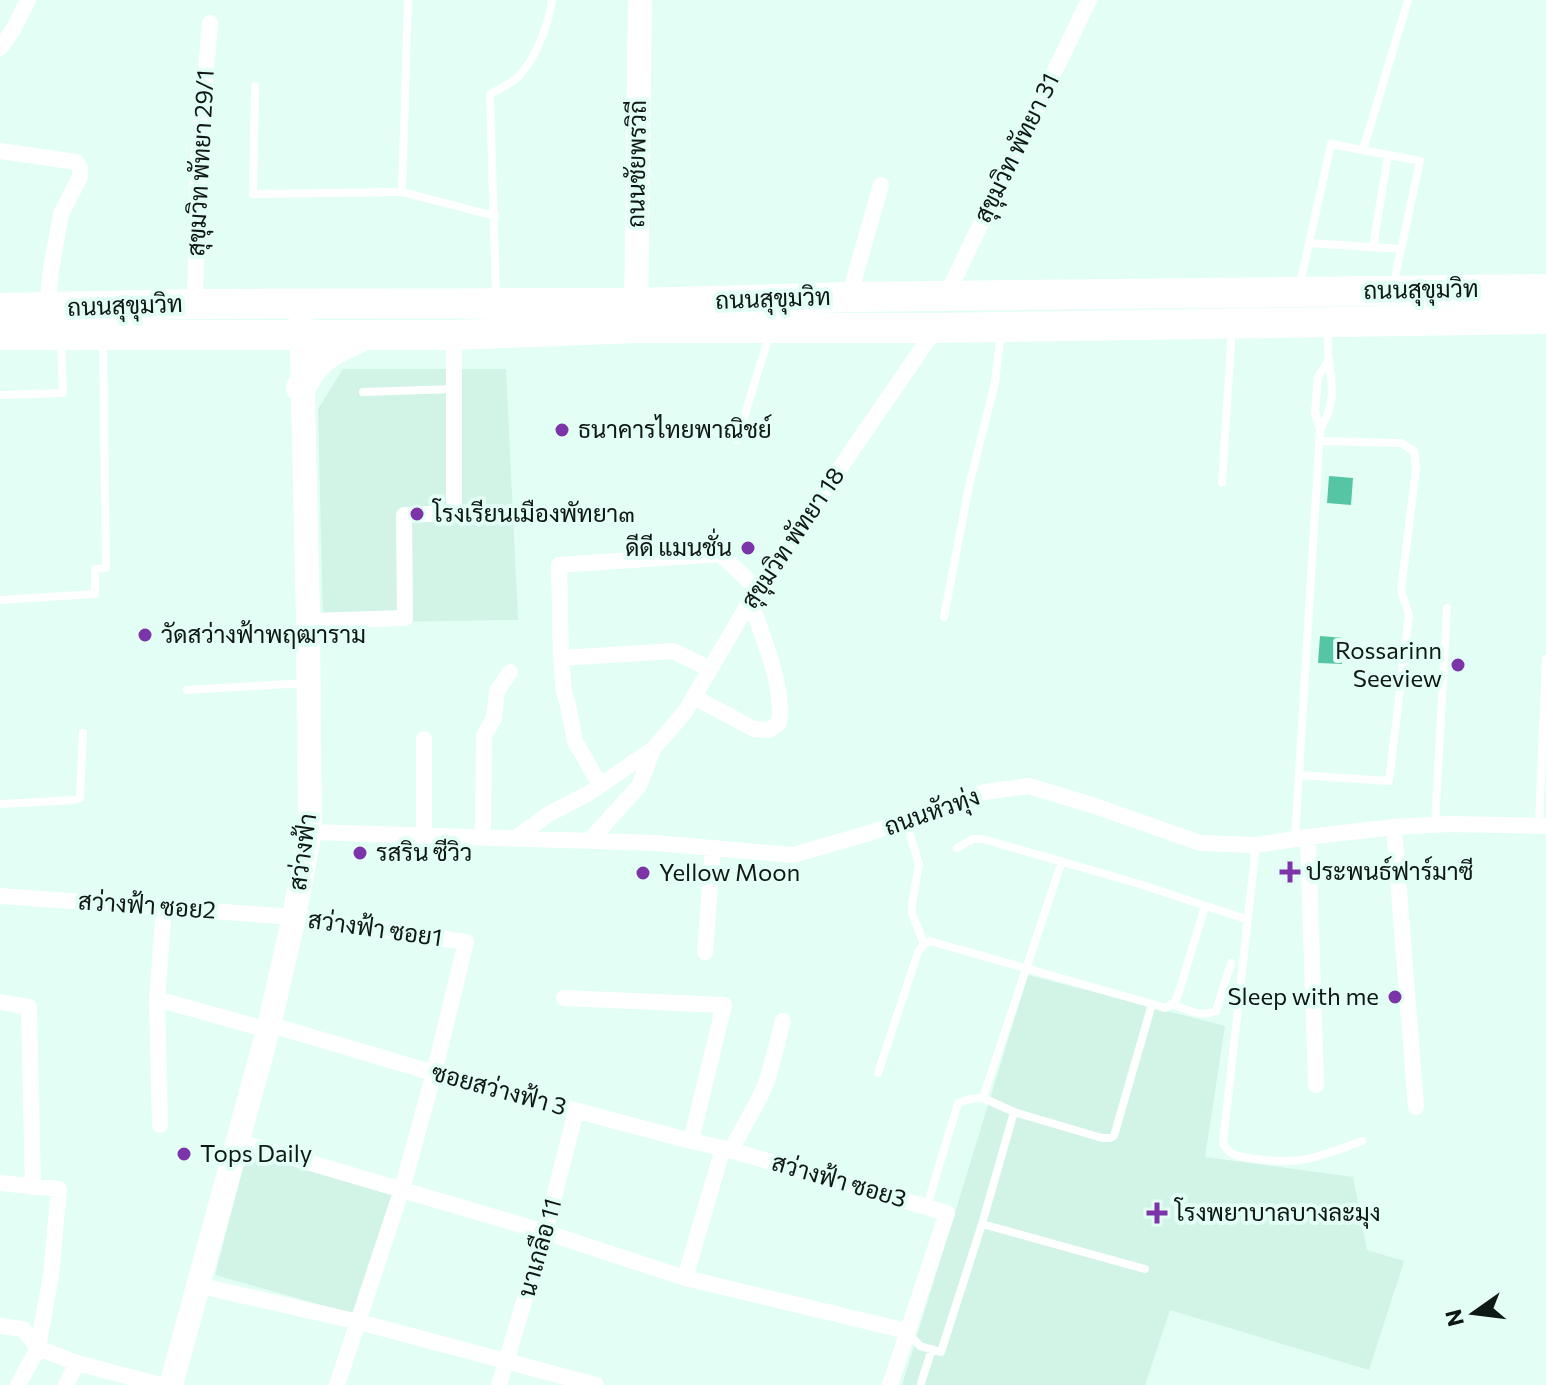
<svg xmlns="http://www.w3.org/2000/svg" width="1546" height="1385" font-family="Commissioner,Sarabun,sans-serif">
  <style>
    .built { fill: #d1f4e7 }
    .water { fill: #56c5a3 }
    .lines { fill: none; stroke-linecap: round; stroke-linejoin: round }
    .lane { stroke: #fff; stroke-width: 8 }
    .street { stroke: #fff; stroke-width: 16 }
    .secondary { stroke: #fff; stroke-width: 24 }
    .highway { stroke: #fff; stroke-width: 30 }
    .poi-dot { fill: #7c35a8; stroke: #e3fef4; stroke-width: 3 }
    .labels { text-anchor: middle; stroke-width: 8; stroke-linejoin: round; paint-order: stroke }
    .street-label { font-size: 24px; fill: #0e1814; stroke: #e3fef4 }
    .poi-label { font-size: 24px; fill: #0e1814; stroke: #e3fef4; text-anchor: start }
  </style>
  <rect width="100%" height="100%" fill="#e3fef4"/>
  <!-- built -->
  <path class="built" d="M343 369H506L518 620 323 623 318 409Z
    M1028 975 1225 1026 1205 1157 1353 1177 1367 1250 1404 1261 1369 1370 1170 1310 1145 1385H902Z
    M248 1150 394 1194 357 1315 215 1275Z"/>
  <!-- water -->
  <path class="water" d="M1329 476 1353 478 1351 505 1327 503Z
    M1320 636 1344 638 1342 664 1318 663Z"/>
  <g class="lines">
    <!-- lane -->
    <path class="lane" d="M255 86 253 194 402 192 408 0
      M1363 150 1408 0
      M402 192 495 216
      M1309 243 1401 249
      M1373 247 1388 155
      M1299 288 1331 144 1420 161 1393 287
      M496 297 490 94C498 90 506 86 513 81 533 67 549 24 552 0
      M363 392 454 389
      M0 395 63 393 61 342
      M1320 429C1335 407 1333 387 1329 362 1327 351 1328 340 1328 330
      M737 440 770 333
      M1222 483 1232 328
      M0 600 95 594V569L106 568 103 340
      M944 617 969 486 995 383 1001 331
      M187 690 306 683
      M1299 775 1389 781 1409 615 1401 591 1416 469 1414 451 1401 443 1319 441
      M0 804 74 800 80 798 83 733
      M1435 825 1447 608
      M1539 825 1546 659
      M910 835 919 864 912 904V913L924 944
      M1295 839 1320 429 1315 412 1318 377 1329 360
      M1256 845 1223 1143C1229 1157 1242 1157 1256 1159 1302 1165 1319 1157 1362 1141
      M957 848 973 839H983L1136 883 1246 919
      M1172 1004C1186 1009 1202 1018 1216 1011L1231 963
      M878 1073 918 952 924 944 930 941 1152 1004
      M983 1098 1062 861
      M927 1206 958 1103 970 1099 983 1098 1014 1112 1102 1138H1110L1114 1136 1152 1004 1165 1008 1175 1002 1180 989 1205 906
      M982 1224 1014 1112
      M908 1333 920 1346 941 1352 982 1224 1145 1269
      M921 1383 932 1349"/>
    <!-- street -->
    <path class="street" d="M0 48 13 30 28 0
      M0 151 76 162 80 168V177L61 214 51 269 47 308
      M946 296 1089 0
      M849 297 881 185
      M195 304 198 165 210 23
      M308 621 405 618 404 515 454 513V335
      M561 658 564 692 568 705 575 741 600 785
      M710 669 673 651 561 658 559 565 720 554 757 589
      M694 697 754 729 769 730 779 723C785 687 762 636 750 600
      M1394 827 1416 1107
      M310 832 655 843 793 855 873 832 985 792 1029 786 1095 806 1200 843 1256 845 1308 837 1394 827 1449 824 1546 826
      M424 837V739
      M1308 837 1316 1085
      M483 838 484 736 494 718 497 691 510 672
      M514 839 549 814 589 793 653 749 685 712 757 589 936 328
      M590 840 639 786 653 749
      M0 896 294 917 466 942 434 1073 402 1189 337 1385
      M705 952 713 848
      M564 998 724 1005 691 1141
      M157 999 268 1030
      M0 1002 29 1007 33 1187
      M268 1024 434 1073 691 1141 723 1148 947 1213 890 1385
      M160 1125 157 999 164 908
      M236 1141 545 1232 685 1278 907 1331
      M731 1150 760 1097 768 1078 783 1021
      M0 1183 59 1189 51 1275 38 1348 18 1385
      M685 1278 723 1148
      M197 1285 359 1322 596 1385
      M0 1326 23 1329 38 1348 77 1363 160 1385
      M66 1385 77 1363
      M499 1385 545 1232 576 1111"/>
    <!-- secondary -->
    <path class="secondary" d="M636 318 640 0
      M171 1385 268 1030 294 917 310 832 308 621 301 303"/>
    <!-- highway -->
    <path class="highway" d="M0 308 195 304 635 303 849 297 1546 289
      M0 335H454L636 328H936L1546 319
      M301 388C316 356 330 352 360 337"/>
  </g>
  <!-- markers -->
  <g class="poi-dot">
    <circle cx="562" cy="430" r="8"/>
    <circle cx="417" cy="514" r="8"/>
    <circle cx="748" cy="548" r="8"/>
    <circle cx="145" cy="635" r="8"/>
    <circle cx="1458" cy="665" r="8"/>
    <circle cx="360" cy="853" r="8"/>
    <path d="M1286 860h8v8h8v8h-8v8h-8v-8h-8v-8h8z"/>
    <circle cx="643" cy="873" r="8"/>
    <circle cx="1395" cy="997" r="8"/>
    <circle cx="184" cy="1154" r="8"/>
    <path d="M1153 1201h8v8h8v8h-8v8h-8v-8h-8v-8h8z"/>
  </g>
  <g class="labels">
    <!-- street labels -->
    <g class="street-label">
      <text transform="translate(1017 148) rotate(-64)" y="8">สุขุมวิท พัทยา 31</text>
      <text transform="translate(201 163) rotate(-87)" y="8">สุขุมวิท พัทยา 29/1</text>
      <text transform="translate(637 164) rotate(-89)" y="8">ถนนชัยพรวิถี</text>
      <text transform="translate(1421 290) rotate(-1)" y="8">ถนนสุขุมวิท</text>
      <text transform="translate(773 299) rotate(-2)" y="8">ถนนสุขุมวิท</text>
      <text transform="translate(125 306) rotate(-2)" y="8">ถนนสุขุมวิท</text>
      <text transform="translate(793 538) rotate(-56)" y="8">สุขุมวิท พัทยา 18</text>
      <text transform="translate(932 812) rotate(-19)" y="8">ถนนหัวทุ่ง</text>
      <text transform="translate(303 852) rotate(-82)" y="8">สว่างฟ้า</text>
      <text transform="translate(147 906) rotate(4)" y="8">สว่างฟ้า ซอย2</text>
      <text transform="translate(375 929) rotate(8)" y="8">สว่างฟ้า ซอย1</text>
      <text transform="translate(499 1090) rotate(15)" y="8">ซอยสว่างฟ้า 3</text>
      <text transform="translate(839 1181) rotate(16)" y="8">สว่างฟ้า ซอย3</text>
      <text transform="translate(540 1248) rotate(-74)" y="8">นาเกลือ 11</text>
    </g>
    <!-- poi labels -->
    <g class="poi-label">
      <text x="578" y="438">ธนาคารไทยพาณิชย์</text>
      <text x="433" y="522">โรงเรียนเมืองพัทยา๓</text>
      <text x="732" y="556" text-anchor="end">ดีดี แมนชั่น</text>
      <text x="161" y="643">วัดสว่างฟ้าพฤฒาราม</text>
      <text x="1442" y="659" text-anchor="end">Rossarinn<tspan x="1442" dy="28">Seeview</tspan></text>
      <text x="376" y="861">รสริน ซีวิว</text>
      <text x="1306" y="880">ประพนธ์ฟาร์มาซี</text>
      <text x="659" y="881">Yellow Moon</text>
      <text x="1379" y="1005" text-anchor="end">Sleep with me</text>
      <text x="200" y="1162">Tops Daily</text>
      <text x="1175" y="1221">โรงพยาบาลบางละมุง</text>
    </g>
  </g>
  <!-- north arrow -->
  <g transform="translate(1474 1313) rotate(256)" stroke="#e3fef4" stroke-width="6" paint-order="stroke">
  <path d="M0-6L14 30L0 20L-14 30Z" fill="#0e1814"/>
  <text y="-12" font-size="22" font-weight="bold" text-anchor="middle" fill="#0e1814">N</text>
  </g>
</svg>
